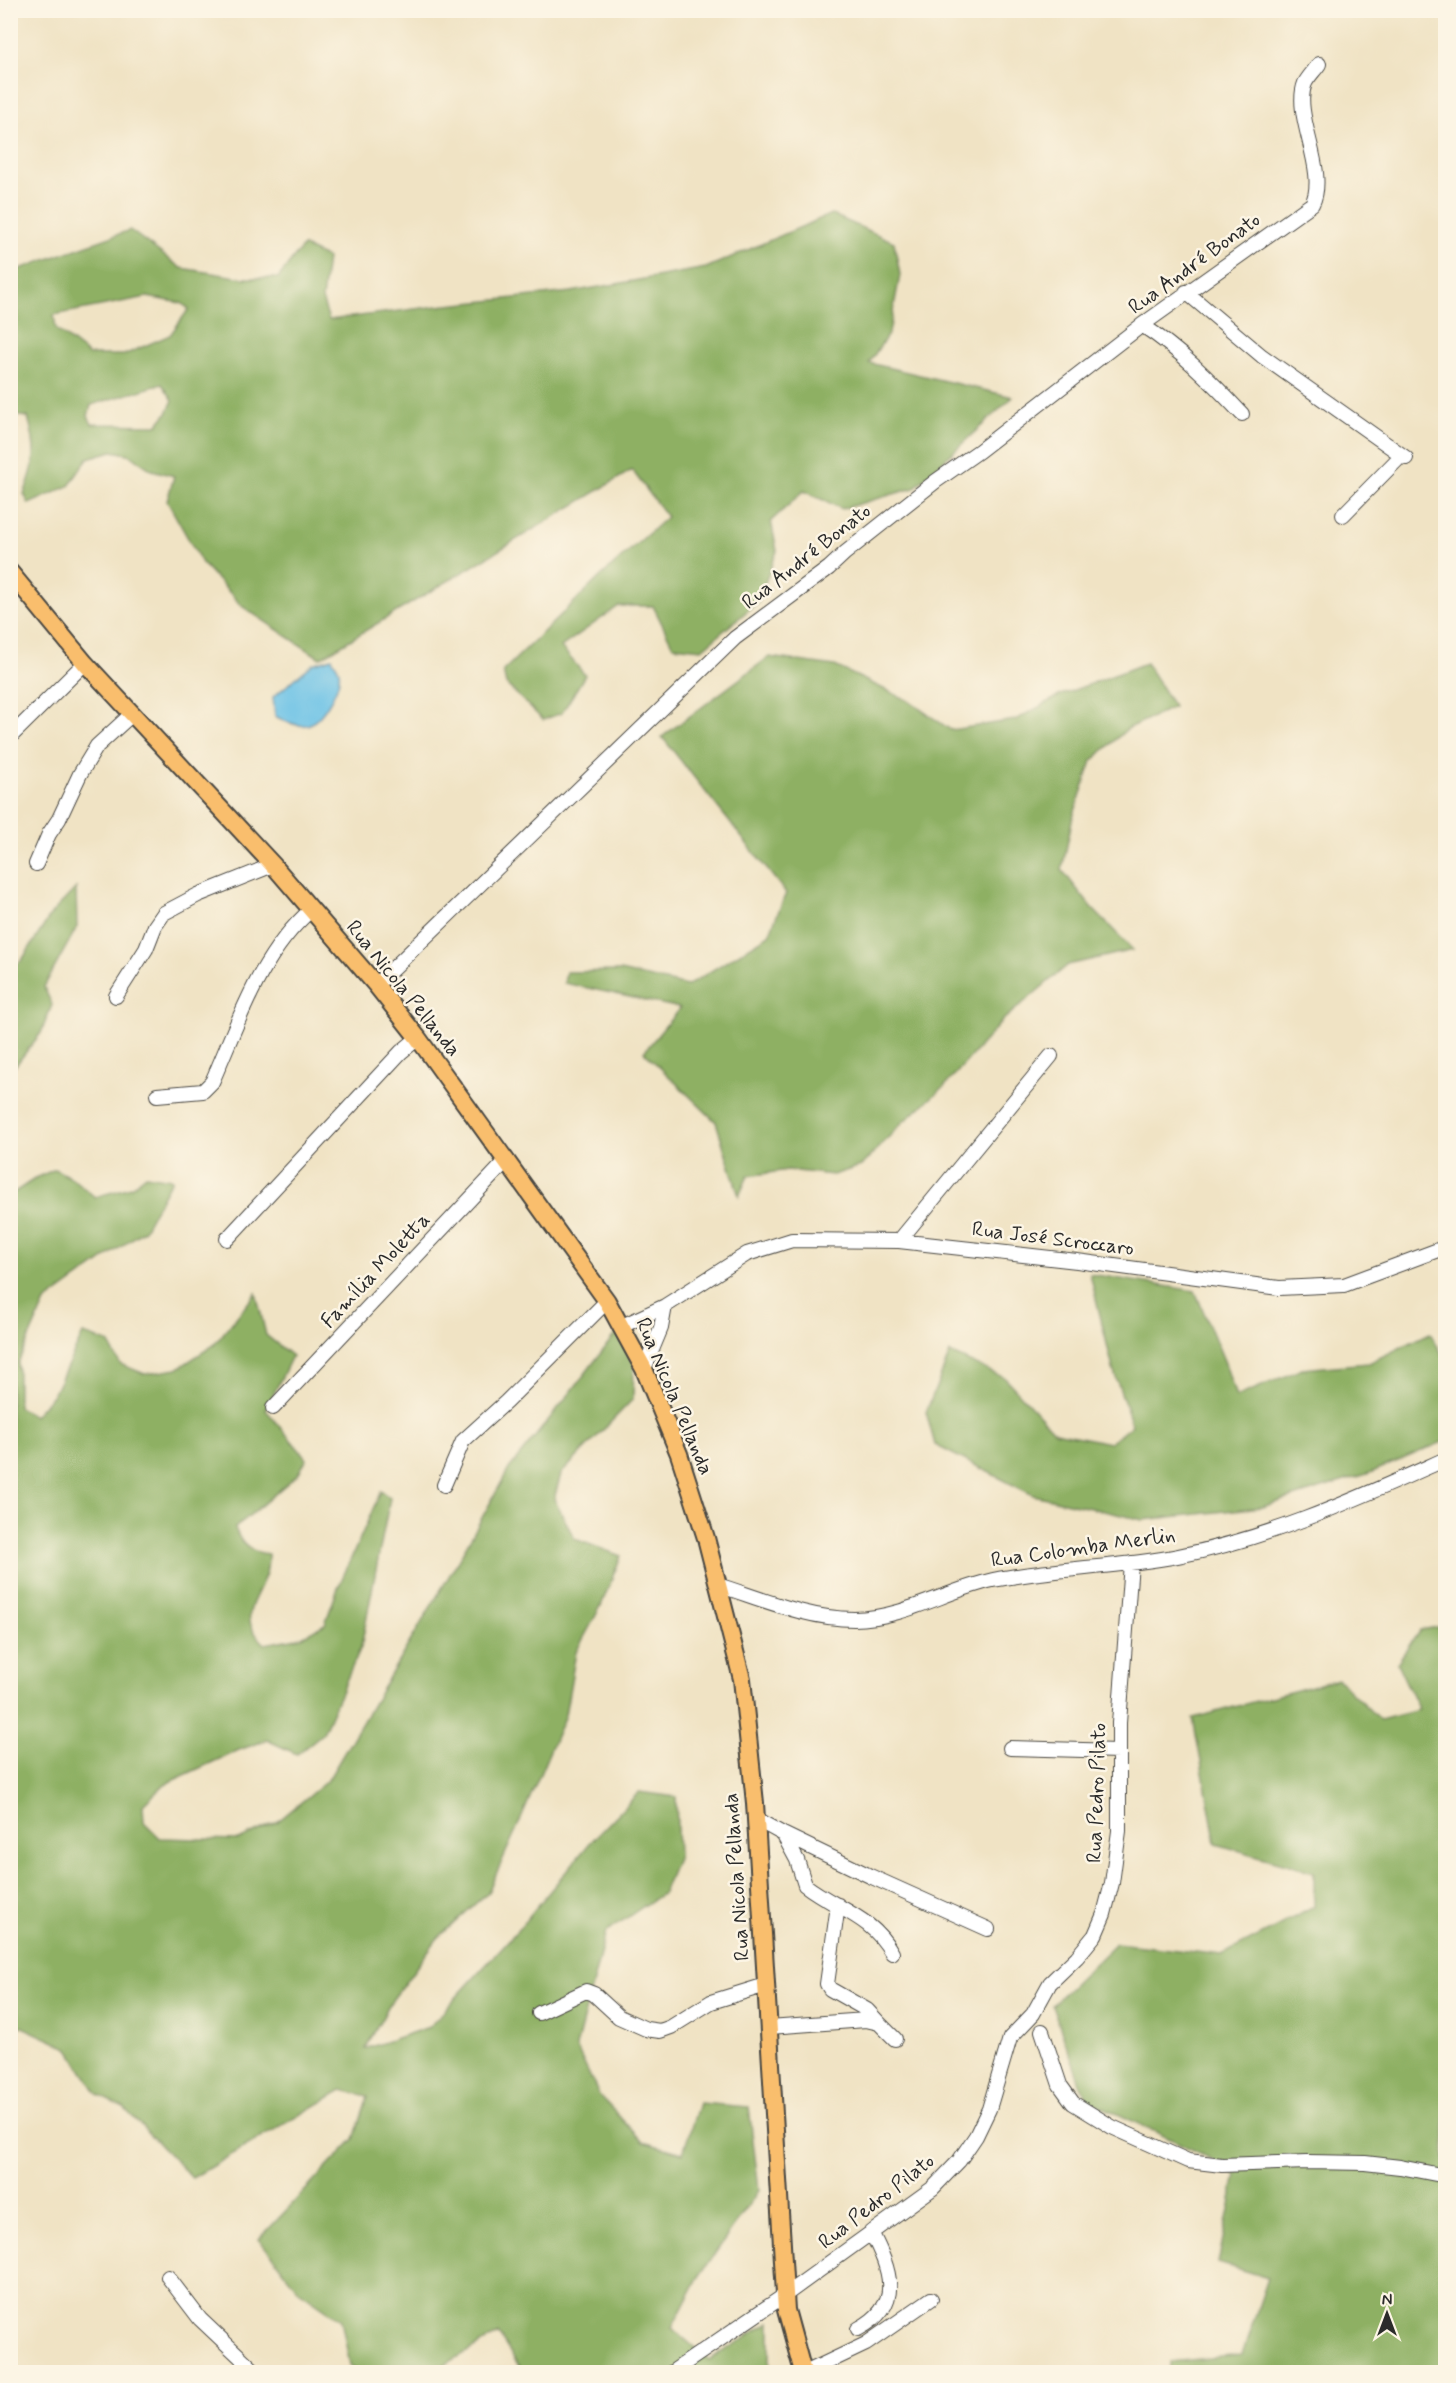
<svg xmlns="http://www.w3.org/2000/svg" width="1456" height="2383" font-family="Mynerve,sans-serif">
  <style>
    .forest { fill: #8eb063; stroke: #5c6e47; stroke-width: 1.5; fill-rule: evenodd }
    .water { fill: #69c1e6; stroke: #4a7688; stroke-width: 1.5 }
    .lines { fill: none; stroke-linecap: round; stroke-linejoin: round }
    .minor-casing { stroke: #494742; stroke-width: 16 }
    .major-casing { stroke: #494742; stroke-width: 20 }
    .minor { stroke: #fff; stroke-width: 14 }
    .major { stroke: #f9be6d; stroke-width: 16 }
    .labels { text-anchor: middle; stroke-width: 5; stroke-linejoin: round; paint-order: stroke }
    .street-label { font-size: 21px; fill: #2b2b2b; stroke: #fcf5e5 }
  </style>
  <rect width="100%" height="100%" fill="#fcf5e5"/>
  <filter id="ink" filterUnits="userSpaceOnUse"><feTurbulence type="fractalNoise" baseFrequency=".0167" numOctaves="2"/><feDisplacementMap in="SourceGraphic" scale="12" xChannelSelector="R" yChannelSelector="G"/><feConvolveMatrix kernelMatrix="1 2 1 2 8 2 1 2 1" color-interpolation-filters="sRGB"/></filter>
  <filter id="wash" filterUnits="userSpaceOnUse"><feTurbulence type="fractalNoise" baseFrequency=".008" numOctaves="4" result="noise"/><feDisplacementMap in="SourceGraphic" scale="24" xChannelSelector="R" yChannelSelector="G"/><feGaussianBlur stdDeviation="1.35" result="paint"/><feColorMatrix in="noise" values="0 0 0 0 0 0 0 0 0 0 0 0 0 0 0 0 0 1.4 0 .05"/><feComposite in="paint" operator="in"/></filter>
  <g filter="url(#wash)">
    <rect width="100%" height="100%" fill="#f0e3c4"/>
    <!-- forest -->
    <path class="forest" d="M831 214 894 242 900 275 889 333 869 363 1013 397 914 488 842 509 804 491 771 521 777 551 758 602 702 649 673 646 653 606H619L561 647 585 675 562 713 543 720 506 684 503 671 601 576 667 517 632 470 320 658 243 607 202 563 167 501 174 476 152 470 128 454 112 451 88 458 69 486 29 504 24 494C36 464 37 449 28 417L11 415V272L130 230 181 268 243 278H278L303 246 327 258 322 299 329 320 438 306 571 292 706 268ZM147 297 181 303 189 309 170 335 124 355H89L56 329 54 315ZM162 384 173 400 167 413 157 425 92 424 88 416 91 405Z
      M769 657 835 666 907 700 951 730 1015 720 1061 695 1146 663 1174 707 1127 729 1092 761 1072 820 1062 870 1091 907 1133 950 1068 965 1003 1020 945 1086 903 1122 861 1166 833 1175 788 1170 748 1176 739 1196 716 1122 644 1052 680 1008 564 983 566 972 620 971 687 986 769 935 786 893 662 737Z
      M76 888 77 927 44 987 52 1005 41 1033 11 1071V969L22 960 52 913Z
      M55 1169 73 1179 95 1197 131 1187 146 1175 172 1179 144 1230 45 1302 18 1363V1407L34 1416 54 1393 83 1334 108 1342 120 1364 145 1374 177 1369 214 1345 256 1293 266 1335 292 1356 266 1410 307 1459 298 1474 235 1528C242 1546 248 1551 268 1554 268 1560 268 1567 266 1573 256 1603 235 1617 265 1644L302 1637 325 1624 338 1588 381 1491 390 1498 361 1647 323 1733 297 1754 267 1740 239 1750 165 1784 143 1805 144 1822 160 1838 239 1840 277 1822 328 1780 458 1561 509 1469 571 1392 617 1332 634 1364 633 1399 561 1474 554 1499 575 1539 621 1556 601 1606 576 1652 565 1715 521 1819 488 1892 437 1939 393 1999 365 2049 429 2027 516 1932 589 1844 639 1792 676 1797 678 1856 663 1893 606 1932 576 2047 599 2095 643 2142 683 2153 699 2103 749 2107 759 2190 698 2278 672 2328 709 2360 770 2322V2372H523L498 2334 432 2372H358L350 2365 341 2320 299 2291 259 2239 354 2139 368 2096 342 2090 192 2178 124 2108 98 2095 68 2048 16 2024 11 2026 10 1195 36 1178Z
      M1090 1274 1195 1291 1225 1363 1236 1397 1302 1369 1369 1363 1430 1333 1445 1359V1441L1370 1473 1262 1507 1143 1520 1033 1495 935 1445 926 1412 950 1353 1005 1378 1055 1432 1110 1443 1132 1425 1113 1369Z
      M1445 1626V2372H1170V2362L1242 2355 1268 2278 1218 2263 1236 2175 1202 2154 1086 2099 1052 2005 1116 1943 1222 1955 1314 1907V1872L1216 1844 1193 1718 1338 1679 1380 1720 1419 1710 1397 1663 1420 1630Z"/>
    <!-- water -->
    <path class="water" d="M332 658C334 662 338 667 339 671 342 686 322 721 307 725 297 727 284 721 275 716L273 697 313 664Z"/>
  </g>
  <g filter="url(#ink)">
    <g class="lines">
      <!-- minor casing -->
      <g class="minor-casing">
        <path id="minor" d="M1186 292 1262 356 1406 458
          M1142 325C1180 350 1211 381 1242 414
          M1343 515 1402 455
          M10 737 85 663
          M36 864 49 834 59 819 80 774 97 746 132 714
          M376 985 735 638 829 568 845 553 936 481 979 451 1142 325 1312 204C1329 171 1292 115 1305 83 1308 77 1315 70 1319 64
          M116 996 146 949 155 926 164 913 198 895 273 865
          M157 1095 203 1091 212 1082C239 1021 260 954 311 910
          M227 1239 401 1052 418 1038
          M899 1241 1051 1056
          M622 1326 665 1306 747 1254 792 1240 899 1241 1077 1261 1279 1288 1344 1285 1446 1247
          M644 1369 661 1328 665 1306
          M273 1408 507 1160
          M444 1485 463 1441 506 1402 607 1301
          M718 1585C762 1599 808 1619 854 1619 902 1619 947 1590 993 1580 1054 1568 1117 1568 1178 1556 1272 1538 1358 1498 1446 1459
          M1010 1748 1119 1751
          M756 1819 783 1834 797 1860 805 1885C836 1909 872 1916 892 1953
          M783 1834 870 1876 988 1929
          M838 1905 827 1984 830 1989 867 2010 879 2023
          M539 2013 586 1991 594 1994 619 2017 646 2029 660 2031 671 2027 711 2002 766 1985
          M769 2027 866 2020 879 2023 895 2039
          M1042 2031 1060 2085 1073 2103 1112 2127 1188 2161 1222 2165 1307 2162 1365 2163 1400 2167 1446 2176
          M168 2277 200 2319 256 2372
          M858 2329C905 2305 890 2269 871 2232
          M672 2372 785 2295 933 2188 959 2161 976 2136 989 2109 1010 2038 1033 2014 1050 1983 1077 1957 1095 1935 1104 1914 1112 1883 1119 1831V1723L1131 1563
          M807 2372 866 2344 931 2299"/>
      </g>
      <!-- major casing -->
      <g class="major-casing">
        <path id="major" d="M10 572 85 663 273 865 376 985 418 1038 607 1301 644 1369 679 1454 706 1538 742 1679 755 1803 786 2310 803 2372"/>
      </g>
      <!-- minor -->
      <use href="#minor" class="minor"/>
      <!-- major -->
      <use href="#major" class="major"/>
    </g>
  </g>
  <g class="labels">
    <!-- street labels -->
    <g class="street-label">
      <text transform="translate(1194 263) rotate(-36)" y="7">Rua André Bonato</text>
      <text transform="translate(806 556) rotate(-38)" y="7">Rua André Bonato</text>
      <text transform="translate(404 988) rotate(51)" y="7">Rua Nicola Pellanda</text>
      <text transform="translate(1053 1238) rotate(7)" y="7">Rua José Scroccaro</text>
      <text transform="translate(375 1270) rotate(-47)" y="7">Família Moletta</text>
      <text transform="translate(675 1396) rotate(67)" y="7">Rua Nicola Pellanda</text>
      <text transform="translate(1083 1547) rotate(-8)" y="7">Rua Colomba Merlin</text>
      <text transform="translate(1096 1793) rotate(-88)" y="7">Rua Pedro Pilato</text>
      <text transform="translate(736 1877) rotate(-94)" y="7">Rua Nicola Pellanda</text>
      <text transform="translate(876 2201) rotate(-38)" y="7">Rua Pedro Pilato</text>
    </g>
  </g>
  <!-- margin -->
  <rect width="1456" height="2383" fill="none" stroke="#fcf5e5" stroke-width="36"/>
  <!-- north arrow -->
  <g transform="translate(1387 2314)" stroke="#fcf5e5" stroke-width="4.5" paint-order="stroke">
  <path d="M0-4.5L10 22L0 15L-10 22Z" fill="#2b2b2b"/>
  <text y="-9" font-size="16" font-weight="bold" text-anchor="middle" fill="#2b2b2b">N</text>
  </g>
</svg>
